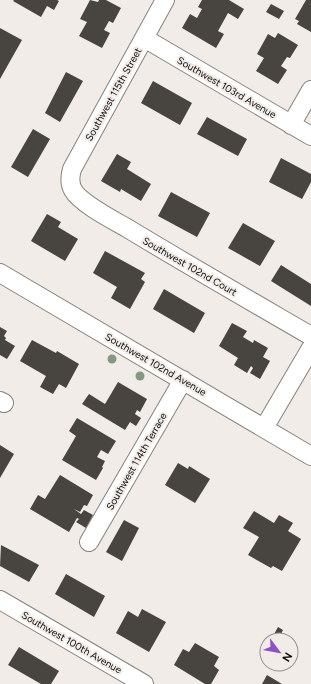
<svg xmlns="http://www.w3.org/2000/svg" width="311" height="684" font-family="Figtree,sans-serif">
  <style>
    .building { fill: #484440 }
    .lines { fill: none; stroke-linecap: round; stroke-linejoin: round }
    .minor-casing { stroke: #86827e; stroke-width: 20 }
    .minor { stroke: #fff; stroke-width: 18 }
    .tree { fill: #839984 }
    .labels { text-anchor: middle; stroke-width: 4; stroke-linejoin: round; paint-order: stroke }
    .street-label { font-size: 10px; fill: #0f0d0c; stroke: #f1ece8 }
  </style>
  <rect width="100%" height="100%" fill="#f1ece8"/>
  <!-- building -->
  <path class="building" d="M14 0H57L59 1 54 10 47 6 41 17 13 1Z
    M90 0 98 2 99 0H106L121 8 113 23 109 21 104 30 110 33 102 48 79 36 87 22 80 19Z
    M202 0H229L244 9 238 19 228 13 218 31 224 34 216 48 182 28 190 14 197 18 202 9 198 7Z
    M306 0H311V32L297 24 299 21 295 19Z
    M271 4 284 11 279 19 266 12Z
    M0 28 22 40 0 79Z
    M278 33 298 45 290 58 287 57 281 66 287 70 278 84 256 71 264 58 257 54 268 34 275 38Z
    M66 72 83 81 60 122 45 113Z
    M153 81 192 103 180 125 141 103Z
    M207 117 247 139 238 156 197 134Z
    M33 129 50 139 28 177 11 167Z
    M117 154 131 162 127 169 151 184 141 201 121 189 120 192 101 181Z
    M281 158 311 174V182L302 199 269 182Z
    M171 192 210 213 197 237 158 216Z
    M47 214 61 222 58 227 78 239 65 261 31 241Z
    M243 223 275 241 260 266 228 248Z
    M105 251 145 273 141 279 145 282 130 309 111 298 117 287 93 273Z
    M281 265 311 284V306L271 281Z
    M164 289 205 313 194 333 153 309Z
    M232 323 247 331 243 337 253 343 254 340 268 348 263 357 270 361 260 379 250 373 253 368 251 366 247 373 234 365 238 358 219 346Z
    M0 327 7 331 4 336 6 338 5 340 15 346 7 359 0 355Z
    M32 340 56 353 57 351 79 364 66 388 59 384 53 394 40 387 46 376 20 361Z
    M118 382 147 399 140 412 137 410 135 414 141 418 136 426 130 422 125 430 82 404 89 394 105 404Z
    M77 418 116 441 108 454 101 450 97 457 105 461 102 467 103 468 96 480 62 460 76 436 69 431Z
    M0 445 14 454 0 478Z
    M178 463 188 469 189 466 210 479 195 503 165 485Z
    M60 475 93 495 87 506 84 505 80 512 74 509 81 514 84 510 93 515 86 528 76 522 79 519 77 518 69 532 30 509 38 495 45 499Z
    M254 511 274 523 279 515 293 523 288 531 301 539 282 571 273 566 271 568 248 555 259 537 243 528Z
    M124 520 139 528 122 561 106 552Z
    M1 545 39 565 29 582 0 566Z
    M66 574 105 596 94 617 55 594Z
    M142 609 166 622 149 652 116 633 128 611 138 617Z
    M278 627 283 630 278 640H276L272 638Z
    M195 643 219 657 214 666 219 670 211 684H205L174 665 183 649 189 652Z
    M19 647 59 671 51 684H41L8 665Z
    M267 675 282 684H262Z"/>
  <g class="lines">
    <!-- minor casing -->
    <g class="minor-casing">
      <path id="minor" d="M165 0 72 169C70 176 69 183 73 190 80 203 113 220 127 228 188 265 249 300 311 336
        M144 38 311 136
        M291 125 311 90
        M0 273 311 456
        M0 401 4 403
        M264 428 311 348
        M89 542 183 380
        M0 600 144 684"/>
    </g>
    <!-- minor -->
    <use href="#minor" class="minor"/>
  </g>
  <!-- trees -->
  <g class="tree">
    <circle cx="112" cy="359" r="4.5"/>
    <circle cx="140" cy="376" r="4.5"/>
  </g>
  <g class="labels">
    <!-- street labels -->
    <g class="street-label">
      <text transform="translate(227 87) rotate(30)" y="4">Southwest 103rd Avenue</text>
      <text transform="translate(113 94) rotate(-61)" y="4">Southwest 115th Street</text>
      <text transform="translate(190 266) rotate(30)" y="4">Southwest 102nd Court</text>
      <text transform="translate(156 364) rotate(30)" y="4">Southwest 102nd Avenue</text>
      <text transform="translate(136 461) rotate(-60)" y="4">Southwest 114th Terrace</text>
      <text transform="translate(72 642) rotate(30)" y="4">Southwest 100th Avenue</text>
    </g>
  </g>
  <!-- north arrow -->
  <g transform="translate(279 652) rotate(122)"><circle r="19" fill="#f1ece8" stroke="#979390"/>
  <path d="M0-3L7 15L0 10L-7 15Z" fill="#914fc4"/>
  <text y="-6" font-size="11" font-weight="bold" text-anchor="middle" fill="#0f0d0c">N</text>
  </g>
</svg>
